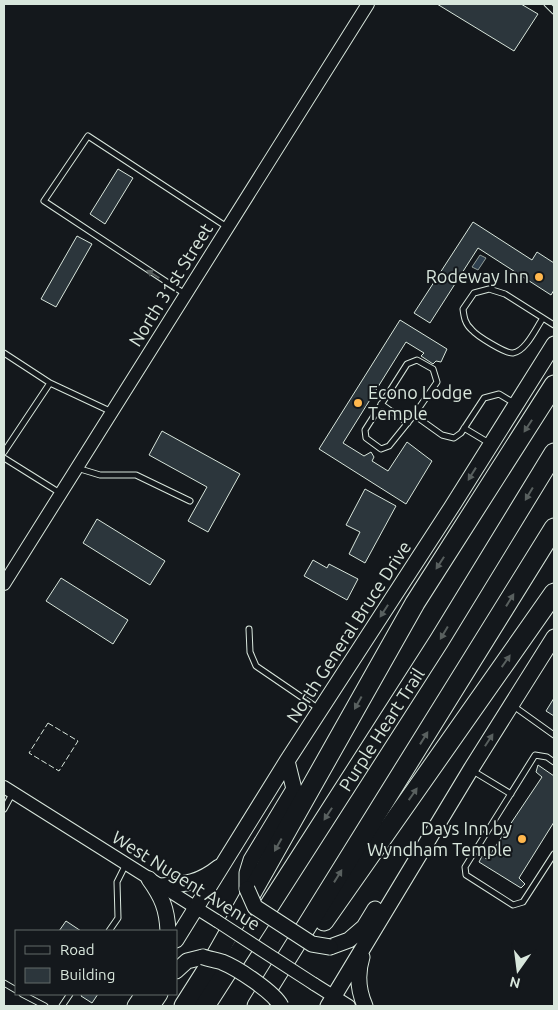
<svg xmlns="http://www.w3.org/2000/svg" width="558" height="1010" font-family="Ubuntu,sans-serif">
  <style>
    .water { fill: #2f3f4d; stroke: #939e99 }
    .building { fill: #2c363c; stroke: #d8e6dc }
    .lines { fill: none; stroke-linecap: round; stroke-linejoin: round }
    .service-casing { stroke: #d8e6dc; stroke-width: 7 }
    .tertiary-casing { stroke: #d8e6dc; stroke-width: 14 }
    .secondary-casing { stroke: #d8e6dc; stroke-width: 17 }
    .motorway-casing { stroke: #d8e6dc; stroke-width: 21 }
    .service { stroke: #14181c; stroke-width: 5 }
    .tertiary { stroke: #14181c; stroke-width: 12 }
    .secondary { stroke: #14181c; stroke-width: 15 }
    .motorway { stroke: #14181c; stroke-width: 19 }
    .tertiary-bridge-casing { stroke: #d8e6dc; stroke-width: 14; stroke-linecap: butt }
    .secondary-bridge-casing { stroke: #d8e6dc; stroke-width: 17; stroke-linecap: butt }
    .tertiary-bridge { stroke: #14181c; stroke-width: 12 }
    .secondary-bridge { stroke: #14181c; stroke-width: 15 }
    .fence { stroke: #d8e6dc; stroke-width: 1; stroke-dasharray: 6 2.5; stroke-linecap: butt }
    .oneway { fill: #59605f }
    .poi-dot { fill: #ffb74d; stroke: #14181c; stroke-width: 2 }
    .labels { text-anchor: middle; stroke-width: 4; stroke-linejoin: round; paint-order: stroke }
    .poi-label { font-size: 18px; fill: #d8e6dc; stroke: #14181c; text-anchor: end }
    .street-label { font-size: 18px; fill: #d8e6dc; stroke: #14181c }
  </style>
  <rect width="100%" height="100%" fill="#14181c"/>
  <!-- water -->
  <path class="water" d="M480 255 486 258 478 270 472 267Z"/>
  <!-- building -->
  <path class="building" d="M437 4H521L538 14 514 51Z
    M118 169 133 178 105 224 90 214Z
    M473 222 532 260 537 252 554 263V290L551 295 478 248 430 323 414 313Z
    M77 236 92 244 56 307 41 299Z
    M400 320 447 349 441 362 436 361 433 364 421 356 424 353 406 342 343 443 364 456 371 452 374 457 372 461 388 471 407 442 432 461 406 504 319 449Z
    M162 431 240 474 208 532 188 521 207 487 149 455Z
    M365 489 396 506 365 563 349 554 360 532 346 525Z
    M97 519 165 561 150 585 83 543Z
    M313 560 327 568 329 564 358 579 347 600 304 576Z
    M61 578 128 620 113 644 46 601Z
    M554 698V716L546 711Z
    M538 765 554 776V822L519 878 525 884 521 888 479 862 482 856 487 859 542 777 536 772Z
    M66 921 81 931H59Z
    M82 994H98L92 1003 81 996Z"/>
  <g class="lines">
    <!-- service casing -->
    <g class="service-casing">
      <path id="service" d="M547 4 554 11
        M185 294 44 201 88 136 227 227
        M543 318C536 328 526 351 513 353 506 354 477 336 472 330 465 324 464 317 463 309L474 293 489 289 505 294 554 325
        M4 353 50 383
        M381 404 408 423
        M414 415 437 382 433 369 417 360 407 364 365 430 366 438 381 449 389 446 414 415 442 435 454 438 461 433 484 398 499 394 514 403
        M464 428 489 443
        M4 452 50 383 112 412
        M4 458 60 493
        M77 468 100 475H136L190 501
        M249 629 250 652 256 666 319 709
        M512 705 554 735
        M554 762 547 757 535 755 465 867 466 875 513 905 523 902 554 854
        M473 771 511 794
        M4 809 12 794
        M109 931 118 918 117 882 126 864
        M4 983 16 990
        M22 994 45 1006
        M62 1006 70 994"/>
    </g>
    <!-- tertiary casing -->
    <g class="tertiary-casing">
      <path id="tertiary" d="M4 584 368 4
        M4 787 217 921
        M314 984 349 1006"/>
    </g>
    <!-- secondary casing -->
    <g class="secondary-casing">
      <path id="secondary" d="M149 879C162 897 167 909 168 931
        M161 886C186 884 199 883 219 867
        M247 889V873L251 860 294 789 287 761
        M176 940 287 761 451 508 554 344
        M330 947 349 940 364 927 375 909
        M362 957C357 973 358 990 365 1006
        M176 971 187 961 203 957
        M135 1006 143 994
        M152 1006 160 994
        M328 1006 471 769 554 637"/>
    </g>
    <!-- motorway casing -->
    <g class="motorway-casing">
      <g id="motorway">
        <path d="M324 921 554 593"/>
        <path d="M184 1006 217 954 415 603 554 385"/>
        <path id="s1" d="M205 1006 439 641 554 453"/>
        <path d="M257 1006 554 528"/>
      </g>
    </g>
    <!-- service -->
    <use href="#service" class="service"/>
    <!-- tertiary -->
    <use href="#tertiary" class="tertiary"/>
    <!-- secondary -->
    <use href="#secondary" class="secondary"/>
    <!-- motorway -->
    <use href="#motorway" class="motorway"/>
    <!-- tertiary-bridge casing -->
    <g class="tertiary-bridge-casing">
      <path id="tertiary-bridge" d="M217 921 314 984"/>
    </g>
    <!-- secondary-bridge casing -->
    <g class="secondary-bridge-casing">
      <path id="secondary-bridge" d="M247 889 255 907 312 944 330 947
        M203 957C209 959 216 960 222 962 237 968 274 992 281 1006"/>
    </g>
    <!-- tertiary-bridge -->
    <use href="#tertiary-bridge" class="tertiary-bridge"/>
    <!-- secondary-bridge -->
    <use href="#secondary-bridge" class="secondary-bridge"/>
    <!-- fence -->
    <path class="fence" d="M48 723 78 741 59 771 29 753Z"/>
  </g>
  <!-- one-way arrows -->
  <defs><path id="oneway-solid" d="M-6-.8H1V-3.2L6.5 0L1 3.2V.8H-6Z" transform="scale(1.25)"/></defs>
  <g class="oneway">
    <use href="#oneway-solid" transform="translate(153 274) rotate(-148)"/>
    <use href="#oneway-solid" transform="translate(528 426) rotate(123)"/>
    <use href="#oneway-solid" transform="translate(472 474) rotate(122)"/>
    <use href="#oneway-solid" transform="translate(529 494) rotate(121)"/>
    <use href="#oneway-solid" transform="translate(440 563) rotate(123)"/>
    <use href="#oneway-solid" transform="translate(510 600) rotate(-58)"/>
    <use href="#oneway-solid" transform="translate(384 611) rotate(123)"/>
    <use href="#oneway-solid" transform="translate(444 633) rotate(121)"/>
    <use href="#oneway-solid" transform="translate(506 661) rotate(-55)"/>
    <use href="#oneway-solid" transform="translate(358 703) rotate(119)"/>
    <use href="#oneway-solid" transform="translate(424 738) rotate(-58)"/>
    <use href="#oneway-solid" transform="translate(489 740) rotate(-57)"/>
    <use href="#oneway-solid" transform="translate(413 794) rotate(-55)"/>
    <use href="#oneway-solid" transform="translate(328 814) rotate(123)"/>
    <use href="#oneway-solid" transform="translate(278 845) rotate(119)"/>
    <use href="#oneway-solid" transform="translate(338 876) rotate(-58)"/>
  </g>
  <!-- markers -->
  <g class="poi-dot">
    <circle cx="539" cy="277" r="5"/>
    <circle cx="358" cy="403" r="5"/>
    <circle cx="522" cy="839" r="5"/>
  </g>
  <g class="labels">
    <!-- poi labels -->
    <g class="poi-label">
      <text x="529" y="283">Rodeway Inn</text>
      <text x="368" y="399" text-anchor="start">Econo Lodge<tspan x="368" dy="21">Temple</tspan></text>
      <text x="512" y="835">Days Inn by<tspan x="512" dy="21">Wyndham Temple</tspan></text>
    </g>
    <!-- street labels -->
    <g class="street-label">
      <text transform="translate(171 285) rotate(-58)" y="6">North 31st Street</text>
      <text transform="translate(349 632) rotate(-57)" y="6">North General Bruce Drive</text>
      <text dy="6" stroke="none"><textPath href="#s1" startOffset="328">Purple Heart Trail</textPath></text>
      <text transform="translate(186 881) rotate(32)" y="6">West Nugent Avenue</text>
    </g>
  </g>
  <!-- border -->
  <rect width="558" height="1010" fill="none" stroke="#d8e6dc" stroke-width="10"/>
  <!-- legend -->
  <rect x="15" y="930" width="162" height="65" fill="#14181c" stroke="#626a69"/>
  <rect x="25" y="946" width="25" height="8" fill="#14181c" stroke="#626a69"/>
  <text x="60" y="955" font-size="15" fill="#d8e6dc">Road</text>
  <rect x="25" y="968" width="25" height="15" fill="#2c363c" stroke="#626a69"/>
  <text x="60" y="980" font-size="15" fill="#d8e6dc">Building</text>
  <!-- north arrow -->
  <g transform="translate(518 970) rotate(194)" stroke="#14181c" stroke-width="4" paint-order="stroke">
  <path d="M0-4L9 19L0 12L-9 19Z" fill="#d8e6dc"/>
  <text y="-8" font-size="14" font-weight="bold" text-anchor="middle" fill="#d8e6dc">N</text>
  </g>
</svg>
